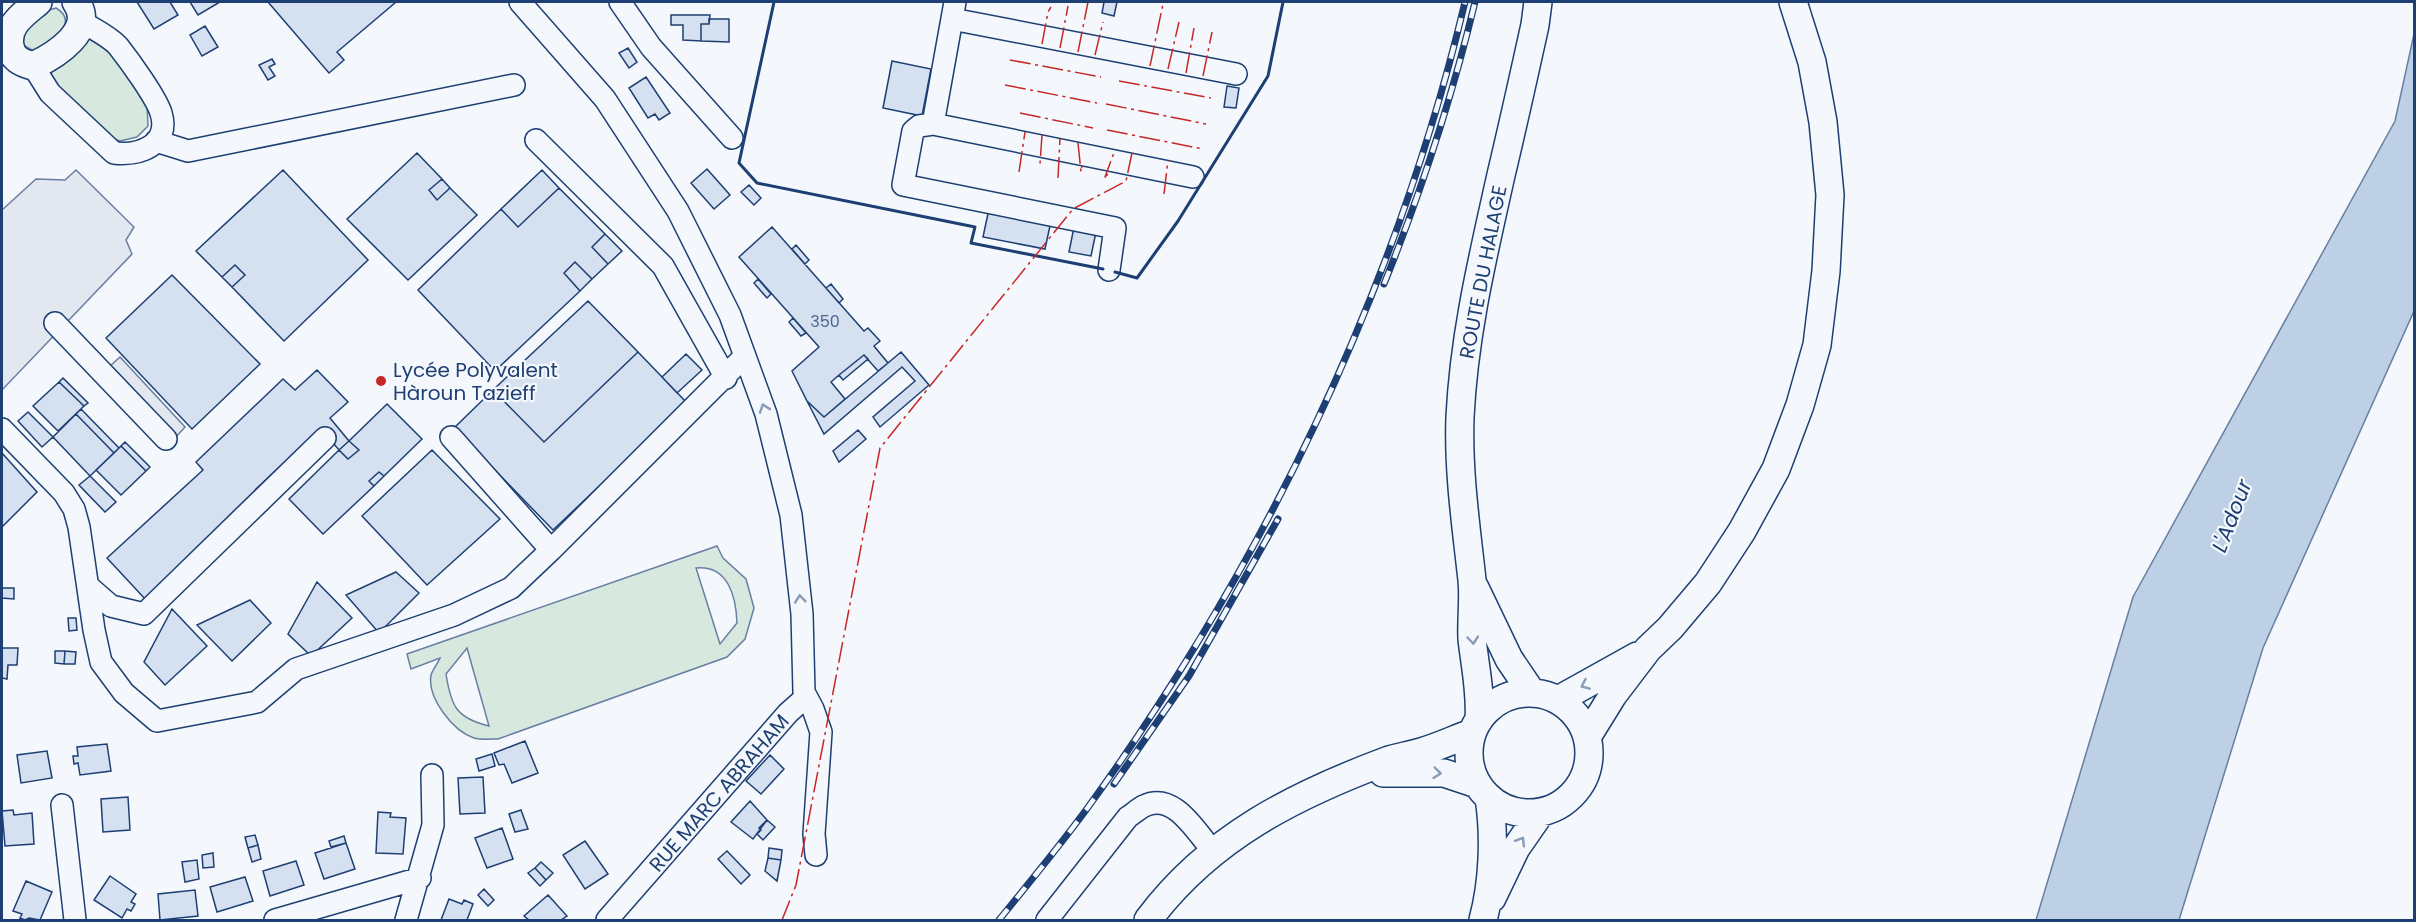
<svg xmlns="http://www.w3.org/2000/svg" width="2416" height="922" font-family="Poppins,sans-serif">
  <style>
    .green { fill: #d7e8df; stroke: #687fa3; stroke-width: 1.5; fill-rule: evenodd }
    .parking { fill: #e3e8f0; stroke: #687fa3; stroke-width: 1.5 }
    .water { fill: #bed0e5; stroke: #687fa3; stroke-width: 1.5 }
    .building { fill: #d5e0f0; stroke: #1d3f73; stroke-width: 1.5 }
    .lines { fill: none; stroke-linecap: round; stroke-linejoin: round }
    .minor-casing { stroke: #1d3f73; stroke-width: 24 }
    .major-casing { stroke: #1d3f73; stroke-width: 30 }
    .minor { stroke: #f4f7fb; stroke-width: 21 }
    .major { stroke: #f4f7fb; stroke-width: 27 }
    .rail-casing { stroke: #1d3f73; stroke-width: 7 }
    .rail { stroke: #f4f7fb; stroke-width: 4.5; stroke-dasharray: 14; stroke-linecap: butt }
    .wall { stroke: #1d3f73; stroke-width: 3 }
    .power { stroke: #c62828; stroke-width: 1.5; stroke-dasharray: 21 4.5 3 4.5; stroke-linecap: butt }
    .oneway { stroke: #889bb7 }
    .poi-dot { fill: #c62828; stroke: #f4f7fb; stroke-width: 2 }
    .labels { text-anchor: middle; stroke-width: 4.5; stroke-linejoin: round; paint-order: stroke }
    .number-label { font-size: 16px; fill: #4b6792 }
    .street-label { font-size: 20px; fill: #1d3f73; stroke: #f4f7fb }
    .poi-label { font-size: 20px; fill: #1d3f73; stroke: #f4f7fb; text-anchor: start }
    .water-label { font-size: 21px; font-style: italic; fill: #1d3f73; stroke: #f4f7fb }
  </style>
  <rect width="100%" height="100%" fill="#f4f7fb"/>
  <!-- green -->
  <path class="green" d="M56 8C79 21 54 39 43 51L32 50 23 45C23 27 38 11 56 8Z
    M85 36 112 49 147 104 148 126 137 137 120 141 108 137 60 92 47 71Z
    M717 546 723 558 746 579 754 608 745 639 727 657 498 739C490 739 481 740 474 738 453 731 427 698 431 675 433 669 438 663 440 658L411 669 407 654ZM696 568C728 565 736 596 737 623L720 644ZM467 648 489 726C456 718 451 706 446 674Z"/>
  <!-- parking -->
  <path class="parking" d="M76 170 134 227 126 240 132 254 2 390V210L36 179 65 180Z
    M120 357 185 427 175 438 109 367Z"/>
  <!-- water -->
  <path class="water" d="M2414 34V311L2263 648 2179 920H2036L2133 597 2395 121Z"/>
  <!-- building -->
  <path class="building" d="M137 2H170L178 15 154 29Z
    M190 2H220L198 15Z
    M268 2H396L337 52 344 60 329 73Z
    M1104 2H1117L1114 16 1102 13Z
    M671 15H710L709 24H701V41L683 40V25H671Z
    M709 19H729V42L701 41V24H709Z
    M205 26 218 47 202 56 190 35Z
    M628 48 637 62 629 68 619 53Z
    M272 59 275 64 269 67 275 76 268 80 259 65Z
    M892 61 931 69 922 116 883 108Z
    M646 77 670 113 659 120 655 114 648 118 629 88Z
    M1227 86 1239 88 1236 108 1224 107Z
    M417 153 442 179 429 190 437 200 450 188 477 215 408 280 347 219Z
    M707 169 730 195 714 209 691 183Z
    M283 170 368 260 284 341 232 287 245 275 235 265 222 277 196 251Z
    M542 170 559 188 518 227 501 209Z
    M442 179 450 188 437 200 429 190Z
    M749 185 761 198 754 205 741 192Z
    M559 188 605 234 592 247 608 264 592 279 575 262 564 273 580 291 495 371 418 290 501 209 518 227Z
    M989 209 1051 221 1045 249 983 237Z
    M772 227 864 331 868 328 880 341 874 346 888 363 878 371 864 355 839 375 831 382 845 399 824 417 807 401 792 371 819 347 739 257Z
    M1074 227 1096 232 1091 256 1069 252Z
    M605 234 622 251 608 264 592 247Z
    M796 245 809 260 805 264 792 249Z
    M575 262 592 279 580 291 564 273Z
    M235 265 245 275 232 287 222 277Z
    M172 275 260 364 192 429 106 338Z
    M758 279 771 294 767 298 754 283Z
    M831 284 843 299 839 303 826 288Z
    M588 301 638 352 544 442 493 390Z
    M793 318 806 333 801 336 789 322Z
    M638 352 687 403 553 530 454 428 493 390 544 442Z
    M901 352 929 385 880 427 873 417 915 381 902 367 824 434 807 401 824 417Z
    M686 354 702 370 677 393 662 377Z
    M864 355 868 359 843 380 839 375Z
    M317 370 348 402 330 418 349 441 339 450 321 429 256 489 260 494 146 600 107 558 203 470 196 462 283 379 295 390Z
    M63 378 88 403 84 406 59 382Z
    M59 382 84 406 58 431 33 406Z
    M387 404 422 439 384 476 379 472 369 481 374 486 323 534 289 499 339 450 348 459 359 450 349 441Z
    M81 409 119 448 114 453 76 414Z
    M28 412 53 437 42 447 18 421Z
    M76 414 114 453 90 476 53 437Z
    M858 430 866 439 839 462 833 451Z
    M349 441 359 450 348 459 339 450Z
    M125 442 150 467 146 471 121 446Z
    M121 446 146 471 121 495 96 470Z
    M432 450 500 519 427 585 362 516Z
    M2 453 37 492 2 527Z
    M379 472 384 476 374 486 369 481Z
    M90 476 116 502 105 512 79 485Z
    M396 572 419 593 379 633 346 595Z
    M317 582 352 618 311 656 288 634Z
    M2 588H14V599L2 598Z
    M250 600 271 623 232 661 197 625Z
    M172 609 207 646 165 685 144 662Z
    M68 618H76L77 630 69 631Z
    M2 648H18L17 665H8L7 679 2 678Z
    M55 651H65L64 664 55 663Z
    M65 651 76 652 75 664H64Z
    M525 741 538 773 512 783 504 764 499 765 494 753Z
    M107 744 111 771 80 775 78 763 74 764 73 756H78L77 747Z
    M47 751 52 778 21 783 17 755Z
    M492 754 495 766 479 771 476 759Z
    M770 755 784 769 761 794 746 781Z
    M483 777 485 813 460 814 458 778Z
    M128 797 130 830 103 832 101 799Z
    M750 801 767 820 753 839 731 822Z
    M13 810 14 815 32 813 34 844 5 846 2 811Z
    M521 810 528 829 515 832 509 814Z
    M378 812 391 813 390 817 406 818 403 854 376 853Z
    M767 820 775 827 763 840 757 834 761 830 759 828Z
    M502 828 513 859 487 868 475 838Z
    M255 835 258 845 248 848 245 837Z
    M344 836 346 843 331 847 329 841Z
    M585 841 608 874 585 889 563 855Z
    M346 843 355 869 324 879 315 853Z
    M258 845 261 859 252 862 248 848Z
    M769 848 782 850 781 860 768 858Z
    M727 851 750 875 741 884 718 859Z
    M213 853 214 867 203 868 202 855Z
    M768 858 781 860 777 881 765 871Z
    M197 860 199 879 185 882 182 862Z
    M296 861 304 885 270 896 263 871Z
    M541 862 553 873 546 880 535 868Z
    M535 868 546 880 540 886 528 873Z
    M110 876 136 894 131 902 135 904 131 911 127 909 122 918 94 900Z
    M245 877 253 901 217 912 210 887Z
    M26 881 52 892 40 920 29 918 25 920 20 918 22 914 13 911Z
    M484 889 494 900 488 906 478 895Z
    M195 890 198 916 160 920 158 894Z
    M548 895 567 916 561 920H529L524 916Z
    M449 899 462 904 464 900 473 904 467 920H441Z"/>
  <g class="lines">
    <!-- minor casing -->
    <g class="minor-casing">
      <path id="minor" d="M520 2 605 99 678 211 730 315 766 414 791 515 802 614 804 692 813 709 821 732 814 834 816 855
        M620 2 651 47 732 138
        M955 2 933 124 919 126 913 131 903 185 1115 228 1109 270
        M952 19 1236 74
        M33 66 50 93 114 153C139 156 171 145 161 113 156 97 129 60 118 46 109 36 93 29 83 22
        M933 124 1193 177
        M536 140 663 266 726 378
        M156 141 188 151 514 85
        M55 323 166 439
        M2 429 64 493 74 509 79 527 94 630 101 662 124 693 157 721 257 702 296 669 454 615 511 588 551 550
        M451 437 551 550 745 356
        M88 586 111 606 144 614 325 438
        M62 805 75 920
        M275 920 420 878
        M406 920 433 825 432 775
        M607 920 788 713 806 697
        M1047 920 1128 817C1133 814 1138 809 1144 806 1175 791 1197 834 1214 852"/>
    </g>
    <!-- major casing -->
    <g class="major-casing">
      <path id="major" d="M38 2C24 14 6 25 10 46 12 59 22 63 33 66 56 55 96 30 76 2
        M1475 588 1509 659 1532 693
        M1469 753a60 60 0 1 1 120 0a60 60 0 1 1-120 0Z
        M1558 700 1637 656
        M1479 720C1481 692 1475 666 1472 639 1471 619 1474 599 1472 580 1466 525 1458 472 1460 417 1464 334 1483 256 1501 175 1513 125 1524 75 1535 25L1538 2
        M1587 737 1613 695 1648 649 1670 628 1708 583 1742 531 1776 469 1800 405 1817 345 1826 271 1830 195 1823 122 1812 62 1793 2
        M1383 773H1444L1477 784
        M1492 898 1516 848 1541 812
        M1148 920C1210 837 1295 795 1389 760 1400 757 1410 755 1421 752 1438 747 1455 739 1472 733
        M1483 920C1493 883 1495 836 1489 798"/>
    </g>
    <!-- minor -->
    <use href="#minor" class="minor"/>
    <!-- major -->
    <use href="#major" class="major"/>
    <!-- rail casing -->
    <g class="rail-casing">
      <path id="rail" d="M1384 284C1421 192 1452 98 1475 2
        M1114 784 1189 676 1278 519
        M999 920C1028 884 1058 848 1086 810 1261 569 1396 292 1465 2"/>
    </g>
    <!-- rail -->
    <use href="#rail" class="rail"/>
    <!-- wall -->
    <path class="wall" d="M774 2 739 163 757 183 975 227 971 243 1103 269
      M1115 272 1137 278 1178 221 1268 76 1283 2"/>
    <!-- power -->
    <path class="power" d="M1042 44 1048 12 1051 7
      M1060 48 1068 6
      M1078 52 1088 2
      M1095 55 1103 22
      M1010 60 1101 77
      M1150 66 1163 4
      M1168 69 1179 22
      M1186 73 1194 28
      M1203 76 1212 32
      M1119 81 1211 98
      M1005 85 1097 103
      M1106 104 1206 124
      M1020 113 1093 128
      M1107 130 1203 149
      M1042 135 1040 164 1042 161
      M1078 143 1081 172 1082 166
      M1019 172 1025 132
      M1108 174 1105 177 1115 150
      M1058 178 1060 139
      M1164 194 1168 160
      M782 920 796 885 880 448 1073 209 1126 181 1132 153"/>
  </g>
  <!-- one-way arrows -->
  <defs><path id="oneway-chevron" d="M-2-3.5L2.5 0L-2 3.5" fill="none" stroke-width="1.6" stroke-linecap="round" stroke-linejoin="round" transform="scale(1.5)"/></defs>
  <g class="oneway">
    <use href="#oneway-chevron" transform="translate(764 408) rotate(-109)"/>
    <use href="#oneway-chevron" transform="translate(800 599) rotate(-96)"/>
    <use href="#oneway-chevron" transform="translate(1473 640) rotate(85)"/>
    <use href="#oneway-chevron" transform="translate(1585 685) rotate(156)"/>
    <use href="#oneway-chevron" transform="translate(1437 773) rotate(6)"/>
    <use href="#oneway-chevron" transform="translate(1521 841) rotate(-58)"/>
  </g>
  <!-- markers -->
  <circle class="poi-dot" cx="381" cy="381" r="6"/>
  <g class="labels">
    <!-- number labels -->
    <g class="number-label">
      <text x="825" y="327">350</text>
    </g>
    <!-- street labels -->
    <g class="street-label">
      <text transform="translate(1483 272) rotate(-79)" y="7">ROUTE DU HALAGE</text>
      <text transform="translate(719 793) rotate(-49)" y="7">RUE MARC ABRAHAM</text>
    </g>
    <!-- poi labels -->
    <g class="poi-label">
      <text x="393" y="377">Lycée Polyvalent<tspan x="393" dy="23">Hàroun Tazieff</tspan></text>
    </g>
    <!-- water labels -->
    <g class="water-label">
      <text transform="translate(2232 516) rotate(-69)" y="7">L'Adour</text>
    </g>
  </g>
  <!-- border -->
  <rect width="2416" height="922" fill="none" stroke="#1d3f73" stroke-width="6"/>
</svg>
